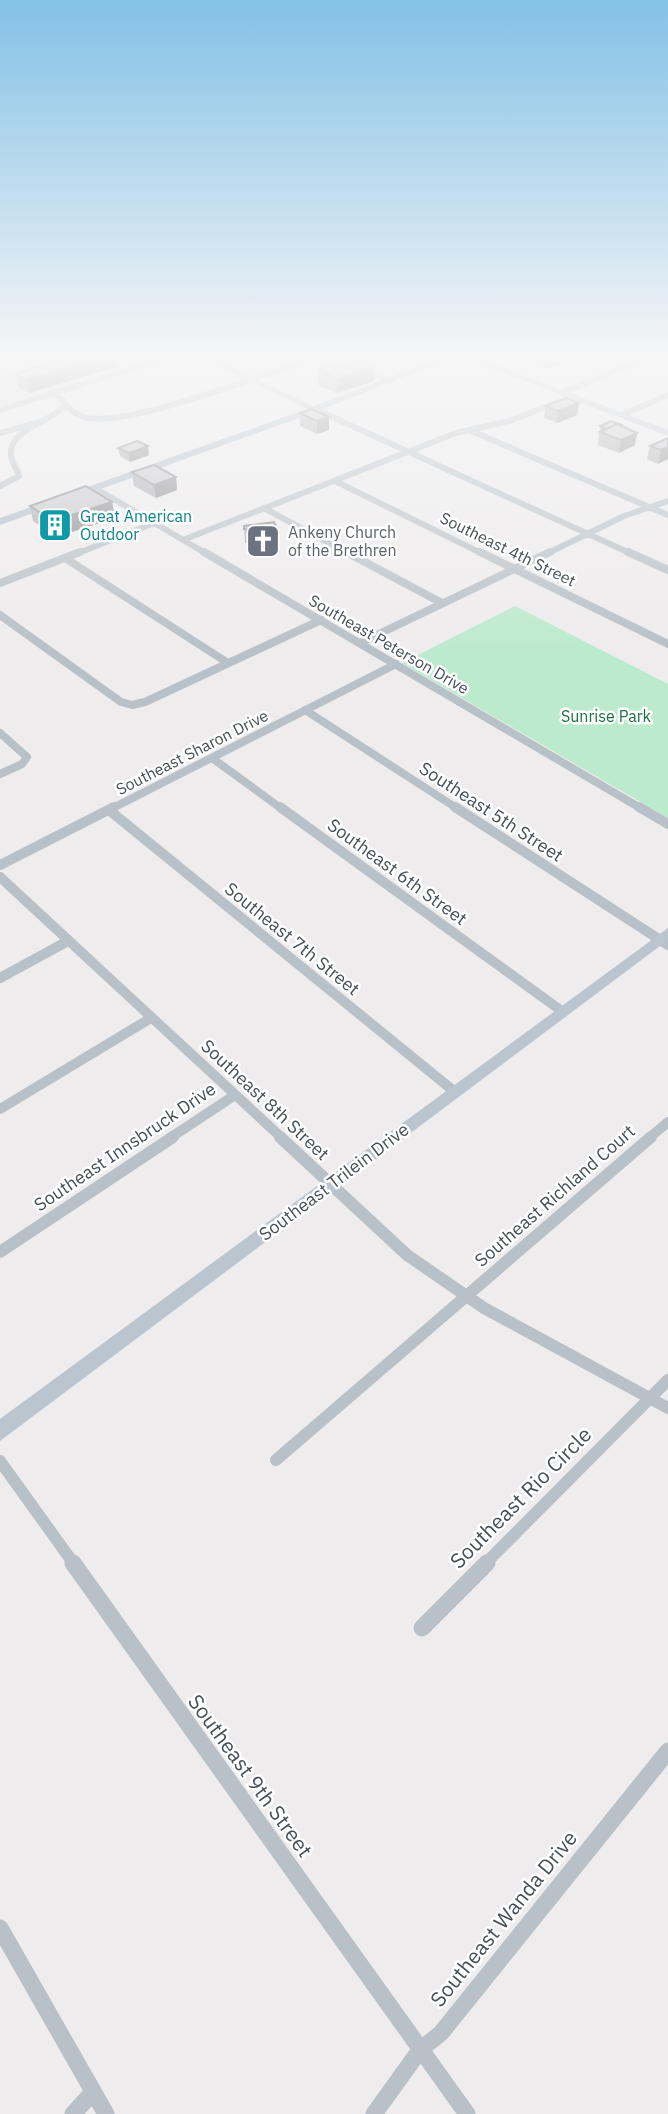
<svg xmlns="http://www.w3.org/2000/svg" width="668" height="2114" font-family="'IBM Plex Sans',sans-serif">
  <style>
    .education { fill: #dfdddd }
    .green { fill: #bceacd }
    .lines { fill: none; stroke-linecap: round; stroke-linejoin: round }
    .street-far4 { stroke: #b8c1c7; stroke-width: 6 }
    .street-far3 { stroke: #b8c1c7; stroke-width: 8 }
    .street-far2 { stroke: #b8c1c7; stroke-width: 10 }
    .street-far1 { stroke: #b8c1c7; stroke-width: 12 }
    .street { stroke: #b8c1c7; stroke-width: 17 }
    .secondary { fill: #bac5cf; fill-rule: evenodd }
    .primary { fill: #adbcc9; fill-rule: evenodd }
    .wall { fill: #abacb1 }
    .shaded-wall { fill: #8b8c90 }
    .building { fill: #c7c8ce; stroke: #8b8c90; stroke-width: 2 }
    .labels { text-anchor: middle; stroke-width: 5; stroke-linejoin: round; paint-order: stroke }
    .far-culture-label { font-size: 16px; fill: #0d838f; stroke: #fff; text-anchor: start }
    .far-worship-label { font-size: 16px; fill: #5b616d; stroke: #fff; text-anchor: start }
    .far-street-label { font-size: 16px; fill: #464f57; stroke: #fff }
    .far-park-label { font-size: 16px; fill: #1d7245; stroke: #fff }
    .street-label { font-size: 18px; fill: #464f57; stroke: #fff }
    .near-street-label { font-size: 21px; fill: #464f57; stroke: #fff }
  </style>
  <rect width="100%" height="100%" fill="#eeecec"/>
  <!-- education -->
  <path class="education" d="M0 355H29L58 370 107 355H164L0 406Z"/>
  <!-- green -->
  <path class="green" d="M515 606 668 684V818L402 663Z"/>
  <g class="lines">
    <!-- street-far4 -->
    <path class="street-far4" d="M329 355 390 381
      M35 357 40 355
      M566 391 654 355
      M55 393C65 401 70 413 83 417 124 430 275 370 323 355
      M315 409 632 554
      M0 410 176 355
      M622 415 668 395
      M469 430 668 515
      M0 433 43 421 67 406
      M335 481 483 554
      M0 486 19 476C18 470 14 466 12 460 5 440 29 428 43 421
      M95 488 207 554
      M264 508 349 554
      M183 540 456 433 510 421 558 402
      M76 554 154 523
      M546 554 624 516 668 501"/>
    <!-- street-far3 -->
    <path class="street-far3" d="M204 552 642 809
      M346 552 442 603
      M480 552 668 644
      M628 552 668 570
      M65 558 228 663
      M0 583 80 552
      M0 615 121 702 132 705 145 702 321 620
      M360 643 550 552
      M305 710 458 809
      M0 733 27 757 22 764 0 774
      M212 758 282 809
      M111 809 396 664"/>
    <!-- street-far2 -->
    <path class="street-far2" d="M280 807 563 1012
      M455 807 668 945
      M639 807 668 824
      M109 810 455 1092
      M0 865 114 807
      M0 877 282 1138
      M0 978 68 941
      M0 1109 151 1018
      M170 1138 235 1095
      M649 1138 668 1122"/>
    <!-- street-far1 -->
    <path class="street-far1" d="M280 1137 407 1255 484 1308 668 1408
      M0 1252 173 1137
      M276 1460 651 1137
      M0 1461 74 1564
      M485 1564 668 1380"/>
    <!-- street -->
    <path class="street" d="M73 1563 467 2114
      M422 1628 487 1563
      M0 1928 106 2114
      M73 2114 93 2092
      M374 2114 420 2050 441 2033 668 1751"/>
    <!-- secondary -->
    <path class="secondary" d="M194 355H205L319 409 312 411Z
      M457 355H469L668 430V436Z
      M668 928V940L0 1441V1419Z"/>
    <!-- primary -->
    <path class="primary" d="M448 355H460L302 417 0 525V518L296 413Z"/>
  </g>
  <!-- wall -->
  <path class="wall" d="M521 355H565L564 362 547 368 521 358Z
    M118 366 29 393 18 387 16 374Z
    M374 366V381L337 393 318 385V370L343 367Z
    M579 403 577 415 557 423 544 418 546 406Z
    M300 413 329 417V430L317 434 300 426Z
    M600 426H622L637 433 635 445 619 453 598 445Z
    M668 438 658 464 647 459 650 446Z
    M118 448 149 455 130 462 120 456Z
    M132 472 176 477 177 490 156 498 134 486Z
    M112 502 115 518 56 537 33 521 30 506Z
    M244 526 277 530 278 544 245 543Z"/>
  <!-- shaded-wall -->
  <path class="shaded-wall" d="M113 355H117L118 366 29 393 26 380Z
    M550 355H565L564 362 547 368 549 356Z
    M374 366V381L337 393V379Z
    M579 403 577 415 557 423 558 411Z
    M329 417V430L317 434V421Z
    M637 433 635 445 619 453 621 440Z
    M148 446 149 455 130 462 129 453Z
    M668 447V459L658 464 661 450Z
    M176 477 177 490 156 498 154 485Z
    M112 502 115 518 56 537 53 521Z"/>
  <!-- building -->
  <path class="building" d="M72 355H113L26 380 16 374Z
    M362 361 374 366 337 379 318 370 336 364 343 367Z
    M566 398 579 403 558 411 546 406Z
    M312 409 329 417 317 421 300 413Z
    M611 421 622 425 621 426 617 424 607 429 600 426Z
    M617 424 637 433 621 440 600 432Z
    M668 438V447L661 450 650 446Z
    M137 441 148 446 129 453 118 448Z
    M154 465 176 477 154 485 132 472Z
    M86 486 112 502 53 521 30 506Z
    M274 522 277 530 244 529V526Z"/>
  <!-- sky -->
  <linearGradient id="sky" x2="0" y2="1"><stop stop-color="#83c1e6"/><stop offset="0.55" stop-color="#f7f6f6"/><stop offset="1" stop-color="#f7f6f6" stop-opacity="0"/></linearGradient>
  <rect width="668" height="651" fill="url(#sky)"/>
  <!-- icons -->
  <defs>
    <g id="building-square" transform="scale(1.75)"><rect x="-9" y="-9" width="18" height="18" rx="4" fill="#0f9aa8" stroke="#fff"/><path d="M-4-6H4V6H1V3H-1V6H-4ZM-2.5-4.3h1.7v1.8h-1.7ZM.8-4.3h1.7v1.8H.8ZM-2.5-1h1.7V.8h-1.7ZM.8-1h1.7V.8H.8Z" fill="#fff"/></g>
    <g id="church-square" transform="scale(1.75)"><rect x="-9" y="-9" width="18" height="18" rx="4" fill="#6b7280" stroke="#fff"/><path d="M-1.2-6h2.4v3.5h3.3v2.4h-3.3V6h-2.4V-.1h-3.3v-2.4h3.3Z" fill="#fff"/></g>
  </defs>
  <g fill-rule="evenodd">
    <use href="#building-square" x="55" y="525"/>
    <use href="#church-square" x="263" y="541"/>
  </g>
  <g class="labels">
    <!-- far-culture labels -->
    <g class="far-culture-label">
      <text x="80" y="522">Great American<tspan x="80" dy="18">Outdoor</tspan></text>
    </g>
    <!-- far-worship labels -->
    <g class="far-worship-label">
      <text x="288" y="538">Ankeny Church<tspan x="288" dy="18">of the Brethren</tspan></text>
    </g>
    <!-- far-street labels -->
    <g class="far-street-label">
      <text transform="translate(508 549) rotate(26)" y="6">Southeast 4th Street</text>
      <text transform="translate(389 644) rotate(30)" y="6">Southeast Peterson Drive</text>
      <text transform="translate(192 752) rotate(-27)" y="6">Southeast Sharon Drive</text>
    </g>
    <!-- far-park labels -->
    <g class="far-park-label">
      <text x="606" y="722">Sunrise Park</text>
    </g>
    <!-- street labels -->
    <g class="street-label">
      <text transform="translate(491 812) rotate(33)" y="6">Southeast 5th Street</text>
      <text transform="translate(397 872) rotate(36)" y="6">Southeast 6th Street</text>
      <text transform="translate(292 939) rotate(39)" y="6">Southeast 7th Street</text>
      <text transform="translate(265 1100) rotate(43)" y="6">Southeast 8th Street</text>
      <text transform="translate(125 1147) rotate(-34)" y="6">Southeast Innsbruck Drive</text>
      <text transform="translate(334 1182) rotate(-37)" y="6">Southeast Trilein Drive</text>
      <text transform="translate(555 1196) rotate(-41)" y="6">Southeast Richland Court</text>
    </g>
    <!-- near-street labels -->
    <g class="near-street-label">
      <text transform="translate(521 1498) rotate(-45)" y="7">Southeast Rio Circle</text>
      <text transform="translate(250 1776) rotate(54)" y="7">Southeast 9th Street</text>
      <text transform="translate(504 1919) rotate(-51)" y="7">Southeast Wanda Drive</text>
    </g>
  </g>
</svg>
